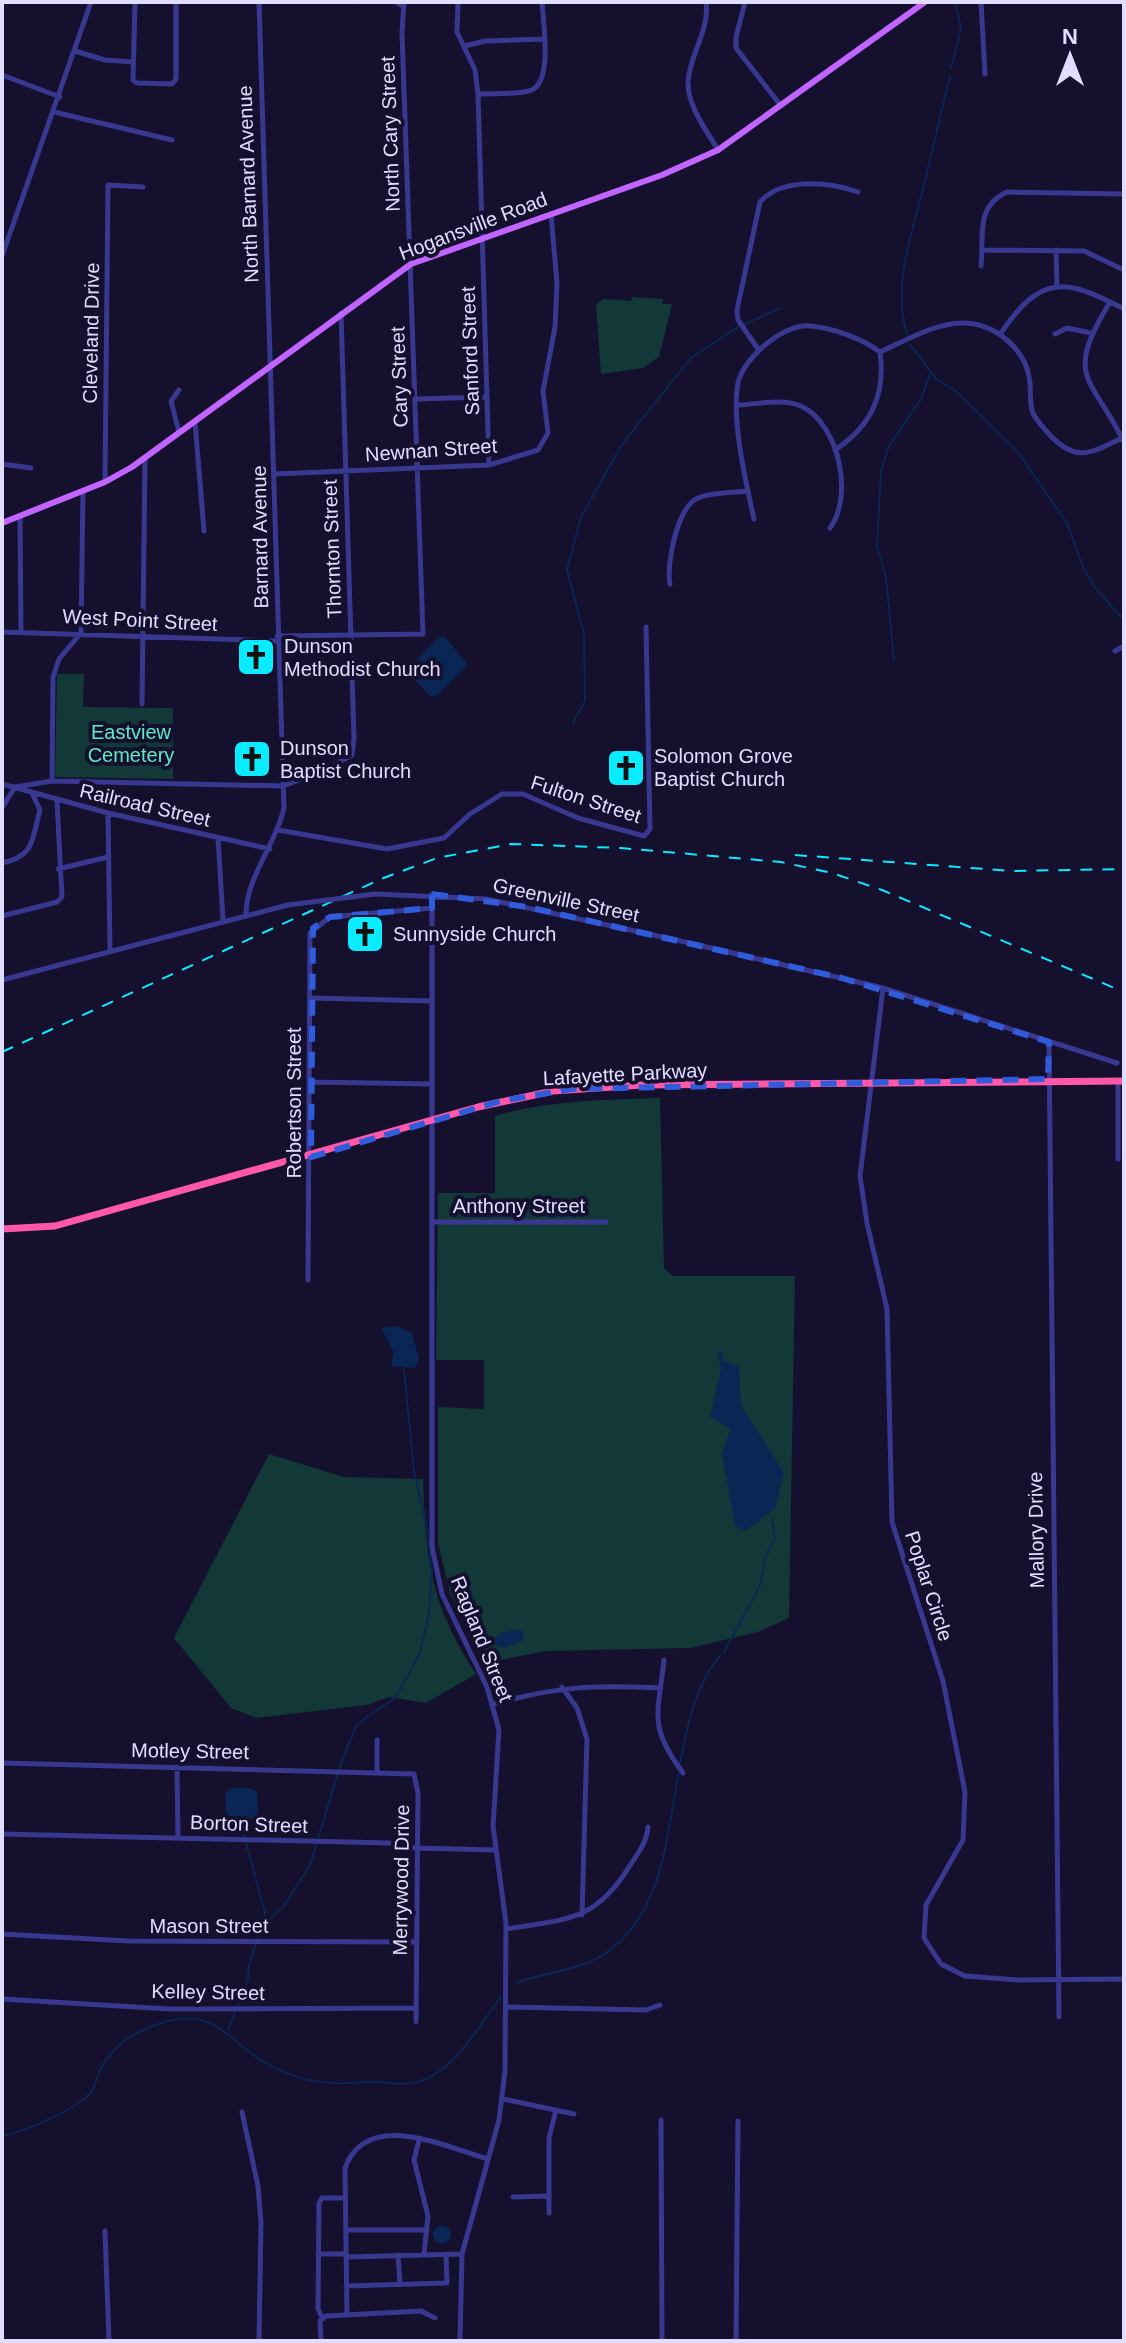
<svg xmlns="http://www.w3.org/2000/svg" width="1126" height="2343" font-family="Helvetica,sans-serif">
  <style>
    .green { fill: #123937 }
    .water { fill: #092654 }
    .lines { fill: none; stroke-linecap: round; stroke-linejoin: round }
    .stream { stroke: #092654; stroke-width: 2 }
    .minor { stroke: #393890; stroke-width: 5 }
    .major { stroke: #c264ff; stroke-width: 6 }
    .highway { stroke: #ff58ab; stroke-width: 7 }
    .rail { stroke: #09ebff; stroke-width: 2; stroke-dasharray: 12 10; stroke-linecap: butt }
    .minor-bridge { stroke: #393890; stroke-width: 5 }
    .marked { fill: none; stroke: #305cdc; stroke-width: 6; stroke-dasharray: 16 10; stroke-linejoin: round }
    .labels { text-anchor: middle; stroke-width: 8; stroke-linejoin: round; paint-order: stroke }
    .street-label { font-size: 20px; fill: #e0ddff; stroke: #14102e }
    .poi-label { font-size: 20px; fill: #e0ddff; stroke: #14102e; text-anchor: start }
    .park-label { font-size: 20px; fill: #5fe9c4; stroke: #14102e }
  </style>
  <rect width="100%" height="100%" fill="#14102e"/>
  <!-- green -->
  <path class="green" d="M632 297 663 299V304H672L659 357 643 368 601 374 596 305 603 299 631 301Z
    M57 674H84L83 707 173 708V779L55 777Z
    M660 1098 664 1268 673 1276H795L789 1618 758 1632 690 1648 546 1651 485 1663 450 1593 438 1543V1407L484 1409V1360H436L438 1193H495V1116C549 1100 604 1100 660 1098Z
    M269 1454 344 1477 423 1479C426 1561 430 1604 476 1674L426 1703 390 1697 366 1705 256 1718 231 1708 174 1638Z"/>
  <!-- water -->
  <path class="water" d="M439 637H445L468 665 437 695 431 697 406 671Z
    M397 1326 412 1333 419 1359 415 1368 392 1366 393 1351 381 1328Z
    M722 1352 724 1361 739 1366 741 1405 784 1473 775 1508 746 1531 735 1526 722 1453 731 1429 710 1417 721 1369 717 1353Z
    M519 1629 524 1633 522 1641 504 1648 496 1646 495 1638 500 1633Z
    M231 1788H251L257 1792 259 1824 227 1819 225 1794Z
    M433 2235a9 9 0 1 1 18 0a9 9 0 1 1-18 0Z"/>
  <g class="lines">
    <!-- stream -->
    <path class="stream" d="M357 4 358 2
      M951 69 961 29 955 2
      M745 324 780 308
      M907 335C892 284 912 234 924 185 933 149 941 112 950 76
      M910 344 936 379 956 391 1017 451 1067 523 1083 567 1095 588 1124 620
      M894 661 886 577 877 546 881 471 889 446 921 399 930 374
      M573 723 585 701 584 634 567 570 581 517 623 443 691 358 738 327
      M724 1652 760 1586 766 1556 775 1538 772 1518
      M680 1763C688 1725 694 1686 720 1656
      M263 1926 283 1907 310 1865 341 1763 357 1724 396 1697 420 1653 429 1613 432 1572 427 1527 414 1472 404 1369
      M516 1983C544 1972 585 1970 609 1951 665 1908 666 1835 679 1772
      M228 2030 248 1979 249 1965 265 1913 243 1831 245 1819
      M2 2136C24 2132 80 2108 92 2091 96 2084 97 2075 101 2068 116 2042 134 2032 162 2023 215 2006 226 2040 264 2062 296 2081 326 2086 363 2082 380 2080 402 2087 418 2082 455 2071 480 2025 501 1996"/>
    <!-- minor -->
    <path class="minor" d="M135 2 133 80 137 83 172 84 176 79V2
      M396 2 403 6
      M458 2 457 32 475 70 478 94 489 465
      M706 2C710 30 690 54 688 81 687 105 706 130 718 150
      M745 2 736 37V48L781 106
      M981 2 985 74
      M465 46 485 41 544 39
      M75 51 105 60 133 62
      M2 75 60 97
      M478 94C494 93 513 95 529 91 554 85 543 23 542 2
      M54 112 172 140
      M983 250 1084 251 1124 270
      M1056 250 1057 287
      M2 256 91 2
      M981 266C984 237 975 206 1007 192L1124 194
      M1110 302C1063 379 1091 375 1124 442
      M1001 333C1041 274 1065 278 1124 309
      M1055 334 1067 328 1091 333
      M758 349 738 320 737 310 760 202C782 177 829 182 858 192
      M880 352C905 341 935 323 962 323 995 323 1027 349 1030 383 1031 393 1029 403 1033 413 1036 420 1043 427 1048 433 1076 464 1091 453 1124 437
      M179 390 171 401 179 432
      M416 399 487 397
      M739 405C758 404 783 398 801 406 839 424 854 495 830 528
      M195 422 204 531
      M2 464 31 468
      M275 474 489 465 538 450 548 433 543 391 555 327 557 283 551 214
      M105 482 108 185 143 187
      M20 516 21 632
      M754 519C746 483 731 419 738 383 743 358 785 322 811 326 833 328 863 339 880 352 886 395 871 426 835 450
      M670 584C666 565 677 507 698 498 712 492 732 493 748 491
      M2 632 277 641
      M277 636 423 634 402 33 404 2
      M1115 651 1124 646
      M142 704 145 459
      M52 781 53 677 59 659 81 633 83 491
      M2 784 108 813 270 849
      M15 787 52 781 283 786 321 772 352 755 354 739 341 313
      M2 808 15 787
      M108 813 110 951
      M278 830 387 849 444 838 470 814 502 794H523L578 818 644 836 650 829 646 627
      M218 838 223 920
      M2 863C35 856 32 839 40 810L33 795
      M58 869 108 857
      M375 894 486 899 672 939 883 988 1117 1063
      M432 894V1547L442 1594 487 1687 499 1730 493 1826 506 1923 505 2071 499 2120 462 2254 460 2341
      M246 914C246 878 276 844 284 808L259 2
      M2 916 57 902 62 897 57 801
      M2 980 288 905
      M883 988 860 1176 867 1223 887 1309 892 1522 943 1681 965 1792 963 1840 926 1905 924 1938 941 1964 965 1976 1018 1980 1124 1979
      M311 998 432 1001
      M1049 1042 1059 2017
      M1118 1081V1159
      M311 1082 431 1084
      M433 1222H606
      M308 1280 310 933 330 917 432 908
      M664 1660C658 1715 648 1726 683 1773
      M562 1687 577 1708 587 1739 582 1915
      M493 1704C559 1686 593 1685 661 1688
      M377 1740V1772
      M2 1763 414 1774 418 1793 416 2022
      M177 1767 178 1838
      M2 1834 389 1843 416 1848 495 1850
      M506 1929C565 1919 594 1923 629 1867 637 1855 647 1842 648 1827
      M2 1934 128 1941 417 1942
      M2 1999 169 2009 415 2008
      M506 2007 646 2010 660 2005
      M503 2099 574 2114
      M242 2112 258 2186 261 2222 259 2341
      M661 2120 662 2341
      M419 2140 414 2160 428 2216 424 2254
      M513 2197 549 2196
      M549 2213V2138L556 2110
      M346 2230H427
      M105 2231 109 2341
      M318 2254H346
      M398 2255 400 2284
      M346 2257 462 2254
      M346 2286 447 2283 446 2254
      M347 2315 345 2168C367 2108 445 2147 488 2159
      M322 2317 318 2309 319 2203 322 2198H345
      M321 2341 320 2321 326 2316 421 2311 435 2318
      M736 2341 738 2121"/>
    <!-- major -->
    <path class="major" d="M2 523 105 482 132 467 411 264 662 175 718 150 925 2"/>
    <!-- highway -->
    <path class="highway" d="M2 1229 55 1226 478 1107 553 1091 642 1085 1124 1081"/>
    <!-- rail -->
    <path class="rail" d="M795 855 1012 871 1124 869
      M2 1052 381 879 437 858 511 844 621 848 781 862 832 873 882 890 1124 992"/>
    <!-- minor-bridge -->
    <path class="minor-bridge" d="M288 905 375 894"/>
  </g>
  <!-- marked area -->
  <path class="marked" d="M432 894 528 907 842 978 1049 1042 1048 1079 572 1089 501 1101 311 1157 313 928 330 917 432 908Z"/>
  <!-- icons -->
  <defs>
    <g id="church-square" transform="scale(2)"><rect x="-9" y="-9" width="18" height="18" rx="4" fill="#09ebff" stroke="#14102e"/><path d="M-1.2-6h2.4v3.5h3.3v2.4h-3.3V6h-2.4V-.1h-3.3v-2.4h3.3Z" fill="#111"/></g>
  </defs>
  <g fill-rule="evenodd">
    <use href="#church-square" x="256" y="657"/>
    <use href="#church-square" x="252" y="759"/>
    <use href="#church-square" x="626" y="768"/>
    <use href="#church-square" x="365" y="934"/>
  </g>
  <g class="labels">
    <!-- street labels -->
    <g class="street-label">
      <text transform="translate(390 134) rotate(-92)" y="7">North Cary Street</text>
      <text transform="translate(248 184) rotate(-92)" y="7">North Barnard Avenue</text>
      <text transform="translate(473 226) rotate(-21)" y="7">Hogansville Road</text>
      <text transform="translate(91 333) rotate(-89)" y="7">Cleveland Drive</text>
      <text transform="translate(470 351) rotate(-92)" y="7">Sanford Street</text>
      <text transform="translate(399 377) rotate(-92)" y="7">Cary Street</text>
      <text transform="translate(431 450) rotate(-4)" y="7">Newnan Street</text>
      <text transform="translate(260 537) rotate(-91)" y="7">Barnard Avenue</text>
      <text transform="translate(332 549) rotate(-92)" y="7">Thornton Street</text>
      <text transform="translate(140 620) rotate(3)" y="7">West Point Street</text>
      <text transform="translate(586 799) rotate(18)" y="7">Fulton Street</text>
      <text transform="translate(145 805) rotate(13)" y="7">Railroad Street</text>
      <text transform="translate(566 900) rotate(12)" y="7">Greenville Street</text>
      <text transform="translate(625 1074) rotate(-3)" y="7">Lafayette Parkway</text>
      <text transform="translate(294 1103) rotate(-90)" y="7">Robertson Street</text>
      <text x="519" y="1213">Anthony Street</text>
      <text transform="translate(1036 1530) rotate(-91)" y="7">Mallory Drive</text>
      <text transform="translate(929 1586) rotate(72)" y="7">Poplar Circle</text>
      <text transform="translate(482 1639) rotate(68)" y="7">Ragland Street</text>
      <text transform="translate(190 1751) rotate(1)" y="7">Motley Street</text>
      <text transform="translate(249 1824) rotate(2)" y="7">Borton Street</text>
      <text transform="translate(401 1880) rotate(-89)" y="7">Merrywood Drive</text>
      <text x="209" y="1933">Mason Street</text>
      <text transform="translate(208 1992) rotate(1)" y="7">Kelley Street</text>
    </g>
    <!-- poi labels -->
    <g class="poi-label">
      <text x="284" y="653">Dunson<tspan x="284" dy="23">Methodist Church</tspan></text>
      <text x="280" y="755">Dunson<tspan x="280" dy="23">Baptist Church</tspan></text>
      <text x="654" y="763">Solomon Grove<tspan x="654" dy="23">Baptist Church</tspan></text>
      <text x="393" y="941">Sunnyside Church</text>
    </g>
    <!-- park labels -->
    <g class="park-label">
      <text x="131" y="739">Eastview<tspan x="131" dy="23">Cemetery</tspan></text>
    </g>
  </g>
  <!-- border -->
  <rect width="1126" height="2343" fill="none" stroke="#e0ddff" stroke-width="8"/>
  <!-- north arrow -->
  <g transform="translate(1070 56)" stroke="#14102e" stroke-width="6" paint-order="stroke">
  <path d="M0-6L14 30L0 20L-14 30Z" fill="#e0ddff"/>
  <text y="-12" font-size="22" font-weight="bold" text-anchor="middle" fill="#e0ddff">N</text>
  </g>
</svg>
